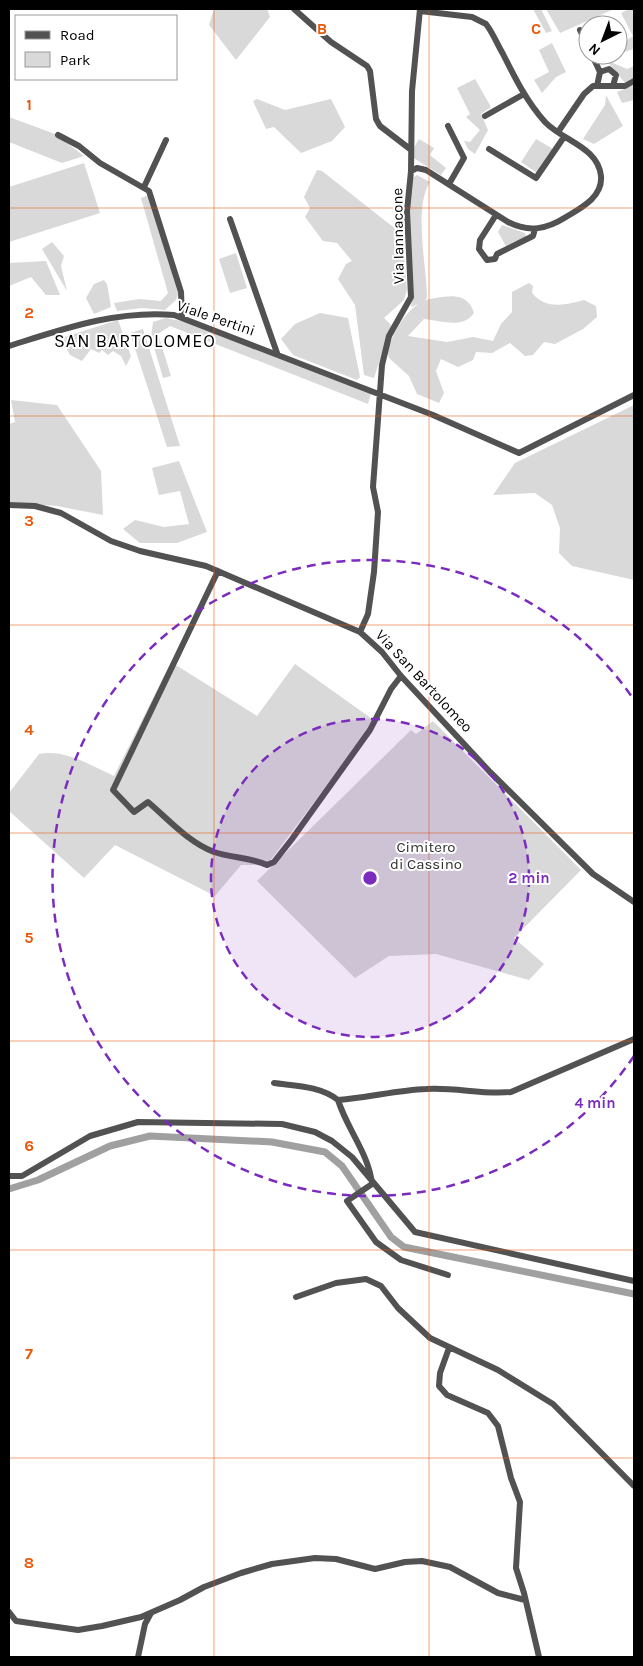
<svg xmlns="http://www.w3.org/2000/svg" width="643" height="1666" font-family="Karla,sans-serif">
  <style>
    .green { fill: #d9d9d9 }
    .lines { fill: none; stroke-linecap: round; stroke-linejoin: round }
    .canal { stroke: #a0a0a0; stroke-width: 7 }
    .street { stroke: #525252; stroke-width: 6 }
    .grid { fill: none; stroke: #e8590c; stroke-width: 1; stroke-opacity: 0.55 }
    .ring { fill: none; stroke: #7b2cbf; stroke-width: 2.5; stroke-dasharray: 9 6 }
    .labels { text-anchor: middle; stroke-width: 4; stroke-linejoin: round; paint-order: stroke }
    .street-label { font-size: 15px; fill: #000; stroke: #fff }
    .park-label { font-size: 15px; fill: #303030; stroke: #fff }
    .quarter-label { font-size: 18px; letter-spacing: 1px; fill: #000; stroke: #fff }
    .grid-label { font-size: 16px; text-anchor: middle; font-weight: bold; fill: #e8590c; stroke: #fff; stroke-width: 4; stroke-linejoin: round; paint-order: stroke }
    .centre { fill: #7b2cbf; stroke: #fff; stroke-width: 2.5 }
    .ring-label { font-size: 15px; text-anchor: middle; font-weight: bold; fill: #7b2cbf; stroke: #fff; stroke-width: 4; stroke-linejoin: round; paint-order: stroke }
  </style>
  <rect width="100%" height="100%" fill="#fff"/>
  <!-- green -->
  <path class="green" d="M214 9H267L270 17 236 60 209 25Z
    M533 9H541L552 31 546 33Z
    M546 9H614L560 33Z
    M629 9H634V49L618 54V43L621 44 633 36 621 13Z
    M552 43 566 72 556 77 542 93 534 80 549 72 539 50Z
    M606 60 627 69 634 66V79L625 83Z
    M475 79 491 107 481 114 488 130 475 154 468 149 464 141 470 142 480 130 466 117 470 114 457 88Z
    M634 85V100L622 103 617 92Z
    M606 95 623 126 594 144 583 139 605 105Z
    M257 99 285 110 331 99 345 127 332 141 301 153 274 127 266 129 253 101Z
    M9 117 55 134 84 156 62 163 9 142Z
    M419 139 434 148 430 155 446 168 441 175 412 157 413 149Z
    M536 139 553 149 537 173 521 162Z
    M84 163 100 213 9 242V187Z
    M317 170 322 171 402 234 407 289 404 300 384 318 391 325 374 378 364 375 355 305 338 279 346 264 352 261 337 243 323 241 305 217 310 208 304 197Z
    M417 175 430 182C413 208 427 267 427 298L425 300C444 297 467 289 474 313 463 329 442 321 424 319L408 336 447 342 473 337 493 341 501 324 512 312V292L529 283 533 286 532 293C546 310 566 305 584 300L596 306 597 317 583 329 555 344 544 342 533 355 525 356 510 343 492 353 476 352 473 360 458 367 441 359 436 371 444 393 439 403 417 394 409 376 389 358 387 351C393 334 403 314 418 304L411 307 413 291 408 234 411 179Z
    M149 195 178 294 176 300 165 310 142 308 117 311 114 303 139 299 161 301 168 293 141 198Z
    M502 225 525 233 526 237 507 248 498 232Z
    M52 242 64 256 61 266 67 291 42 249Z
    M236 253 247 288 230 293 219 259Z
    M46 261 60 295H46L31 277 9 286V263Z
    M104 280 107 284 111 307 94 314 86 298 94 284Z
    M320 313 348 318 360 377 357 380 293 355 281 339 295 324Z
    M166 318 186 322 371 393 368 404 170 326 158 334 171 376 163 378 151 337 153 322Z
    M118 320 131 356 126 366 121 356 113 351 108 355 102 350 99 353 91 349 82 361 70 355 61 338Z
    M143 329 180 446 167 447 130 333Z
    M11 400 57 405 101 471 103 515 57 506 9 502V424L15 422Z
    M634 405V580L572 566 559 553 560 528 552 505 535 493 493 495 515 463Z
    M179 461 207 532 177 543H140L123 529 135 520 164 527 189 524 180 491 159 495 152 468Z
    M171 662 257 716 295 664 375 721 267 865H241L215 896 115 845 84 878 9 811V793L39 754C65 749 90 765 114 776Z
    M433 721 581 870 514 938 544 964 529 980 436 954 389 956 355 978 257 881 411 730 416 734Z"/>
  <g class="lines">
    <!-- canal -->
    <path class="canal" d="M9 1189 38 1180 110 1146 150 1136 272 1142 325 1152 342 1166 391 1237 404 1247 634 1294"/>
    <!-- street -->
    <path class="street" d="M294 9 331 42 367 66 370 71 376 119 380 126 410 149
      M580 30 588 47
      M592 55 600 72
      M597 86 600 72 609 69 616 75 613 86
      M485 116 524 94
      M448 126 464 158 449 184
      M558 132 584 94 593 86H625L634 81
      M58 135 79 146 100 163 149 191 181 292 182 317
      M489 149 536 178 564 137
      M411 171 417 168 426 170 508 222C529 233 547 229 566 217 581 208 603 197 601 176 598 147 563 141 545 122 527 102 515 78 503 54 497 44 493 33 486 24L472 17 420 11
      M144 187 166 140
      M496 215 480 240 479 249 487 260 495 259 497 254 533 236 535 229
      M230 219 277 353
      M9 346C63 329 116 310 174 315L433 415 519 453 634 395
      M9 505 35 506 61 513 111 541 140 551 206 566 360 632 382 652 401 676 490 772 593 874 634 902
      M218 571 113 790 134 812 148 802C168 819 188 842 214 852 231 858 250 857 267 865L274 862 292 839 370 730 391 689 401 676
      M360 632 368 614 374 572 378 512 373 487 382 365 389 336 411 297 407 211 411 171 412 91 420 9
      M274 1083C296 1086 320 1086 338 1100
      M9 1176H22L90 1136 138 1122 282 1124 315 1132 332 1141 352 1157 415 1232 634 1281
      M448 1275 401 1260 376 1242 347 1201 372 1184C369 1154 347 1129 338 1100 368 1098 397 1090 426 1089 455 1087 483 1095 511 1092L634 1039
      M296 1297 336 1283 366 1279 381 1286 398 1308 430 1338 498 1370 553 1404 634 1486
      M449 1348 440 1373 439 1386 447 1395 488 1413 498 1426 511 1478 520 1502 516 1568 524 1593 539 1657
      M9 1612 16 1621 78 1630 102 1626 141 1617 180 1600 204 1587 241 1573 272 1564 315 1558 336 1559 375 1569 405 1562 422 1561 450 1567 498 1593 525 1600
      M138 1657 145 1624 151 1613"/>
  </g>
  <!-- grid -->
  <path class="grid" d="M214 9V1657M429 9V1657M9 208H634M9 416H634M9 625H634M9 833H634M9 1041H634M9 1250H634M9 1458H634"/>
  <!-- distance rings -->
  <circle cx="370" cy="878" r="159" fill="#7b2cbf" fill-opacity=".12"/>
  <g class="ring">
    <circle cx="370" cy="878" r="159"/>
    <path d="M634 1056A318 318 0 1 1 634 700"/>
  </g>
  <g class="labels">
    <!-- street labels -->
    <g class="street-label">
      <text transform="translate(398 236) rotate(-91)" y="5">Via Iannacone</text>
      <text transform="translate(216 318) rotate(19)" y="5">Viale Pertini</text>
      <text transform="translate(424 681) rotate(47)" y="5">Via San Bartolomeo</text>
    </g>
    <!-- park labels -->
    <g class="park-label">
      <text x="426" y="852">Cimitero<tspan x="426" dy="17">di Cassino</tspan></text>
    </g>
    <!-- quarter labels -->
    <g class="quarter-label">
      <text x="135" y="347">SAN BARTOLOMEO</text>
    </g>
  </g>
  <g class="grid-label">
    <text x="322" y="34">B</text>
    <text x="536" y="34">C</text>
    <text x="29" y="110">1</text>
    <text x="29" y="318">2</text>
    <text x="29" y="526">3</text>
    <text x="29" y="735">4</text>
    <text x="29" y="943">5</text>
    <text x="29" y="1151">6</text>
    <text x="29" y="1359">7</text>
    <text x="29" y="1568">8</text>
  </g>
  <circle cx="370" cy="878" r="8" class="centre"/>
  <g class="ring-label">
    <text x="529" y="883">2 min</text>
    <text x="595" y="1108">4 min</text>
  </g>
  <!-- border -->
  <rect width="643" height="1666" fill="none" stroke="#000000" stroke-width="20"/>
  <!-- legend -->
  <rect x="15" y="15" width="162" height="65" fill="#ffffff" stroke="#999999"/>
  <rect x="25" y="31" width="25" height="8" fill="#525252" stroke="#999999"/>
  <text x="60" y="40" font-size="15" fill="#000000">Road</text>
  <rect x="25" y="52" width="25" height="15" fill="#d9d9d9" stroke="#999999"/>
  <text x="60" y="65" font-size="15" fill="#000000">Park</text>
  <!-- north arrow -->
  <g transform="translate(603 40) rotate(222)"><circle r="24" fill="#ffffff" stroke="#999999"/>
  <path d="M0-4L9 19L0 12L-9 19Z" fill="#000000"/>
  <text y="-8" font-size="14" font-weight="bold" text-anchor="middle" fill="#000000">N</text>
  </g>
</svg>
